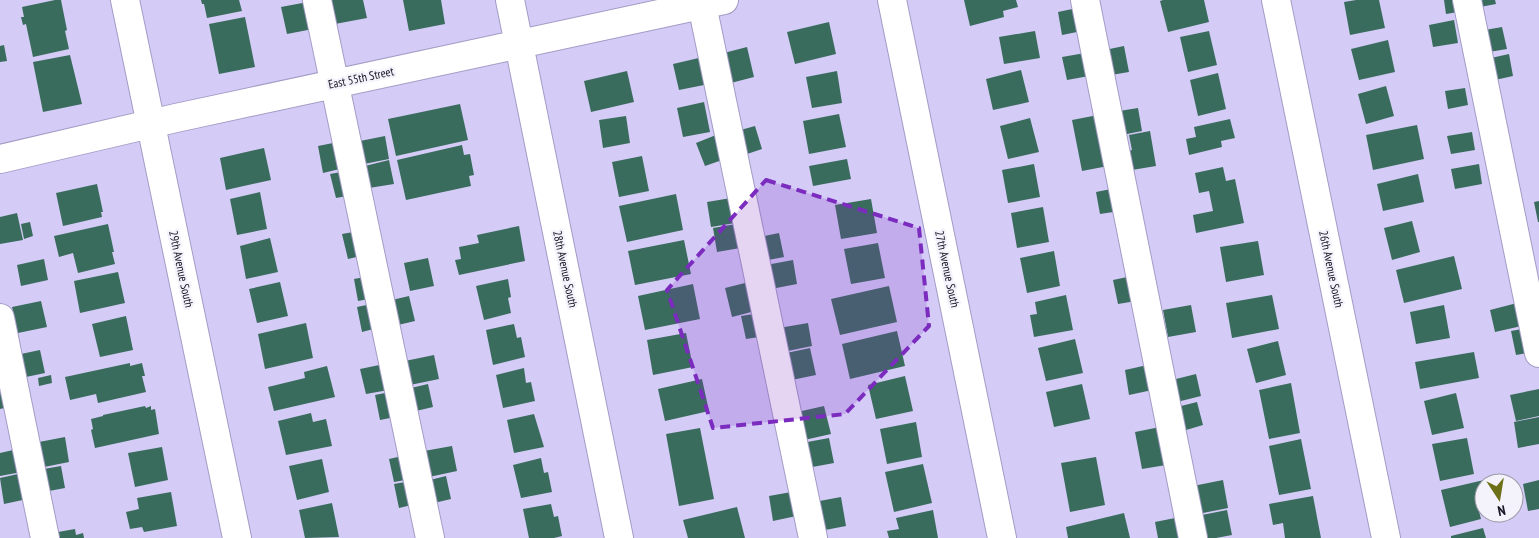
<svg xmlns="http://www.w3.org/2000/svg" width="1539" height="538" font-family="'PT Sans Narrow',sans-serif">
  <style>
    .building { fill: #3a6c5d }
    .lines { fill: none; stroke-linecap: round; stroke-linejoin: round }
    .minor-casing { stroke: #a39cc5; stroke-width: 30 }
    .minor { stroke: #fff; stroke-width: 28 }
    .marked { fill: #7b2cbf; fill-opacity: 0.2; stroke: #7b2cbf; stroke-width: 4; stroke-dasharray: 10 6; stroke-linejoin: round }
    .labels { text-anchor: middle; stroke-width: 4.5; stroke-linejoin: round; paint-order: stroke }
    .street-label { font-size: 12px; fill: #161322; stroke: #f4f2fb }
  </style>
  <rect width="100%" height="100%" fill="#d4ccf7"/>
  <!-- building -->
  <path class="building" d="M55 0H61L67 30 65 31 69 49 33 57 26 24 23 25 21 17H24L22 7Z
    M201 0H239L242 11 207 18 204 4H202Z
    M330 0H363L367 18 335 24Z
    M403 0H441L445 24 409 31Z
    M964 0H1016L1018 7 1003 11 1004 17 970 26Z
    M1163 0H1204L1209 22 1168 32 1160 1Z
    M1356 0H1379L1385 28 1350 35 1344 2Z
    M1444 0H1462L1464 11 1446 14Z
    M1479 0H1495L1496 4 1480 7Z
    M313 1 318 28 287 34 281 7Z
    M1077 8 1082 31 1062 35 1058 12Z
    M245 17 255 67 219 74 209 24Z
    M1454 20 1458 43 1433 47 1429 25Z
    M829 22 836 54 795 64 787 32Z
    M1502 27 1507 49 1489 52 1485 30Z
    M1035 31 1040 58 1004 64 999 37Z
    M1209 31 1217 65 1188 72 1180 37Z
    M1388 40 1395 72 1359 80 1351 49Z
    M4 45 7 61 0 62V46Z
    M1124 46 1129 72 1105 76 1100 51Z
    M747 47 754 77 727 84 720 54Z
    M1085 53 1089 76 1067 80 1062 57Z
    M1509 54 1513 76 1495 80 1491 58Z
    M70 55 82 104 43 112 33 62Z
    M703 57 709 84 679 90 673 64Z
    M1021 70 1029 102 993 110 986 79Z
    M627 71 634 102 591 112 584 81Z
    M837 71 842 103 812 108 806 77Z
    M1218 73 1226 109 1198 116 1190 80Z
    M1386 86 1394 116 1366 124 1358 94Z
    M1465 88 1468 105 1448 109 1445 91Z
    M704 102 710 132 683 137 677 108Z
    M460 104 468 140 396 156 388 119Z
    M1138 108 1142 131 1117 136 1113 112Z
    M839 114 846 147 809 154 803 121Z
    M1098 115 1108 166 1082 171 1072 120Z
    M626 116 630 143 603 148 599 120Z
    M1030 118 1039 152 1008 159 1000 126Z
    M1230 119 1235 138 1221 141 1222 147 1189 155 1186 139 1196 137 1194 127Z
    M1417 125 1424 159 1373 170 1366 135Z
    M755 126 762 149 744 155 737 131Z
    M1150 131 1156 166 1126 171 1123 152 1132 150 1129 135Z
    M1472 132 1475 150 1451 154 1447 136Z
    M716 135 725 159 705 166 696 143Z
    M385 136 389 159 364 164 360 141Z
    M343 141 348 167 323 173 318 146Z
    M462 145 464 155 470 154 474 175 469 176 471 186 406 200 397 160Z
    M264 148 271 180 226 190 220 158Z
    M642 156 649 191 619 197 612 162Z
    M847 159 851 179 813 186 809 166Z
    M389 160 394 184 369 188 365 166Z
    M1034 164 1040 197 1008 203 1002 170Z
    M1479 164 1482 184 1455 189 1451 169Z
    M1223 167 1226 181 1235 179 1244 223 1196 233 1193 215 1213 211 1209 191 1199 193 1195 173Z
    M347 171 352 195 336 198 330 174Z
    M1418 174 1424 202 1383 211 1377 184Z
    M97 184 103 212H101L102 217 63 226 56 193Z
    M1116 188 1120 211 1100 214 1096 192Z
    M260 192 267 229 237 235 230 199Z
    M676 194 683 230 627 242 619 206Z
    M737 197 741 222 711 227 707 202Z
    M871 199 877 233 841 239 835 205Z
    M1539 201V222H1538L1534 202Z
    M1043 207 1049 242 1017 248 1011 213Z
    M17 213 23 240 0 244V217Z
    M1412 221 1420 252 1392 260 1384 228Z
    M30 222 33 236 24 239 21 224Z
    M742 223 746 247 717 252 713 228Z
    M108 224 114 252H112L115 264 78 273 73 253 59 257 54 236Z
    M519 226 525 261 459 275 455 260 461 259 459 247 479 243 477 235Z
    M359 231 365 255 348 259 342 234Z
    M779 233 784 257 763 261 759 237Z
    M270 238 278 272 246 279 240 246Z
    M684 240 691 274 635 285 628 251Z
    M1258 241 1264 275 1226 282 1220 247Z
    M878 243 885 278 851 284 844 249Z
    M1054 251 1060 286 1027 293 1020 258Z
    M1454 256 1462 289 1404 303 1396 270Z
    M428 258 434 286 410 291 404 263Z
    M44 259 48 280 21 286 17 265Z
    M793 260 797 284 771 289 766 265Z
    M118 272 125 303 80 313 74 281Z
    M370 276 374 298 358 301 354 279Z
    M1132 276 1136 301 1118 304 1113 280Z
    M508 279 511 297 508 298 511 313 484 320 476 286Z
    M753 281 759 310 732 317 725 288Z
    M280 282 288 316 257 323 249 289Z
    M693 284 700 319 645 330 638 296Z
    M889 286 897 322 840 335 831 299Z
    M1066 295 1073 330 1034 337 1030 315 1037 314 1035 302Z
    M1272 295 1279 329 1232 338 1226 303Z
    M409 296 415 321 398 325 392 300Z
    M41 301 47 327 18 333 12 307Z
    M1521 302 1526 325 1495 332 1490 310Z
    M376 303 381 327 362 332 357 307Z
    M1191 305 1196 332 1168 337 1163 310Z
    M1444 305 1450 338 1416 344 1410 312Z
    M760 313 765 336 746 339 741 316Z
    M126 316 133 350 100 357 92 324Z
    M306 323 313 358 265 369 258 334Z
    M808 323 812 346 783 352 779 328Z
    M514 324 517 338 521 337 525 357 493 365 486 330Z
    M1528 328 1533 352 1516 355 1511 331Z
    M897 331 905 366 850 379 842 344Z
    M686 333 693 367 653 375 647 340Z
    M1075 339 1083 373 1046 381 1038 348Z
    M1278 341 1286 375 1256 383 1247 349Z
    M810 348 816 375 782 382 777 355Z
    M40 350 45 373 26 377 21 354Z
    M1474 352 1479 378 1420 389 1415 362Z
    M434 355 439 379 410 385 405 361Z
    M130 363V366L142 363 145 376H142L146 392 98 403 96 394 70 400 65 377Z
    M389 363 394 389 366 394 360 369Z
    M1152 364 1157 389 1129 395 1125 370Z
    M327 366 335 397 274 411 268 387 305 378 304 372Z
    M524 368 526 383 531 382 535 401 503 408 496 375Z
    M1196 374 1201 396 1177 402 1172 380Z
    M51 375 52 383 39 386 38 378Z
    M905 376 913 411 876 419 868 385Z
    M702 379 709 411 665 421 658 389Z
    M1291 383 1300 433 1269 439 1259 390Z
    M428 384 433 407 416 411 411 388Z
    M1082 384 1090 419 1054 427 1046 392Z
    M0 385 13 406 0 409Z
    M1539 389V416L1516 421 1510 395Z
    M395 391 400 416 380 420 375 395Z
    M1456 393 1464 428 1432 435 1424 401Z
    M1197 402 1203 425 1176 433 1169 409Z
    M145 406 146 408 151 406V410L155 409 159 434 95 448 91 430 93 429 91 419 103 416V415Z
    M824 406 831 434 800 441 793 413Z
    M311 413 313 422 326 419 332 446 286 455 278 421Z
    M534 414 544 447 514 453 507 420Z
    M1539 417V444L1518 448 1514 422Z
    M916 422 922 457 887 464 880 429Z
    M1165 426 1172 464 1142 469 1135 432Z
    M700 428 714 499 679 506 666 434Z
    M65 437 69 462 44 467 39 442Z
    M829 438 834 463 807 468 802 443Z
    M1467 438 1474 474 1440 481 1432 444Z
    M1301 439 1311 489 1279 495 1269 446Z
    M452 446 457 471 429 477 424 451Z
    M162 447 168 480 135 487 128 453Z
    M22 448 27 471 0 476V453Z
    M407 455 411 479 394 482 389 459Z
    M1096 457 1105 505 1070 512 1061 463Z
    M541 458 544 473 548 472 552 492 521 498 513 465Z
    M322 459 329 492 297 500 289 466Z
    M923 464 932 503 894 512 885 472Z
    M61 466 65 488 49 491 44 469Z
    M27 472 32 498 4 504 0 478Z
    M446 476 451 499 434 503 430 480Z
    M1223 480 1228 508 1198 514 1193 486Z
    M1484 480V498L1476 499 1481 519 1450 527 1441 490Z
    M1539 480V509L1528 511 1523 484Z
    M411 481 416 504 399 508 394 484Z
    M797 491 801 515 773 521 769 496Z
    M171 492 177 526 144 532 142 527 130 529 126 512 139 509 137 498Z
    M1313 496 1321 538H1285L1283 523 1273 525 1269 504Z
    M841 497 846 526 820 531 814 502Z
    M332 503 339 537 305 538 299 510Z
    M551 504 554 517 558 516 562 536 554 538H529L523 509Z
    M737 507 745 538H688L683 520Z
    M933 510 938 538H889L887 531 899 529 896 518Z
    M1227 510 1232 535 1216 538H1201L1197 516Z
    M1124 513 1130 538H1068L1066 527Z
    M1180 517 1184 538H1158L1155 522Z
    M1483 528 1486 538H1451V536Z
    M75 529 76 535 83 533 84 538H59L58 532Z"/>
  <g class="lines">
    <!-- minor casing -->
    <g class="minor-casing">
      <path id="minor" d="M125 0 237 538
        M317 0 430 538
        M510 0 619 538
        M701 0 813 538
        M892 0 1002 538
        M1085 0 1193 538
        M1276 0 1386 538
        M1467 0 1539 353
        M0 159 176 118 724 0
        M0 318 45 538"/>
    </g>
    <!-- minor -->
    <use href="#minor" class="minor"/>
  </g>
  <!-- marked area -->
  <path class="marked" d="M766 180 919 228 929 326 845 414 713 428 667 290Z"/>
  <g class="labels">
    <!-- street labels -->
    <g class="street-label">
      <text transform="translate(361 78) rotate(-12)" y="4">East 55th Street</text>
      <text transform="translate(181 269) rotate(78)" y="4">29th Avenue South</text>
      <text transform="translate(565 269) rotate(78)" y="4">28th Avenue South</text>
      <text transform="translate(947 269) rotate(78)" y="4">27th Avenue South</text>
      <text transform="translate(1331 269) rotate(78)" y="4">26th Avenue South</text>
    </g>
  </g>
  <!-- north arrow -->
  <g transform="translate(1499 498) rotate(168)"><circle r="24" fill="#f4f2fb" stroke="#9b99a4"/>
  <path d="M0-4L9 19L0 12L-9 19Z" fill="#6c7118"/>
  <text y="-8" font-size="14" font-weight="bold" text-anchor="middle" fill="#161322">N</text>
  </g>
</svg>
